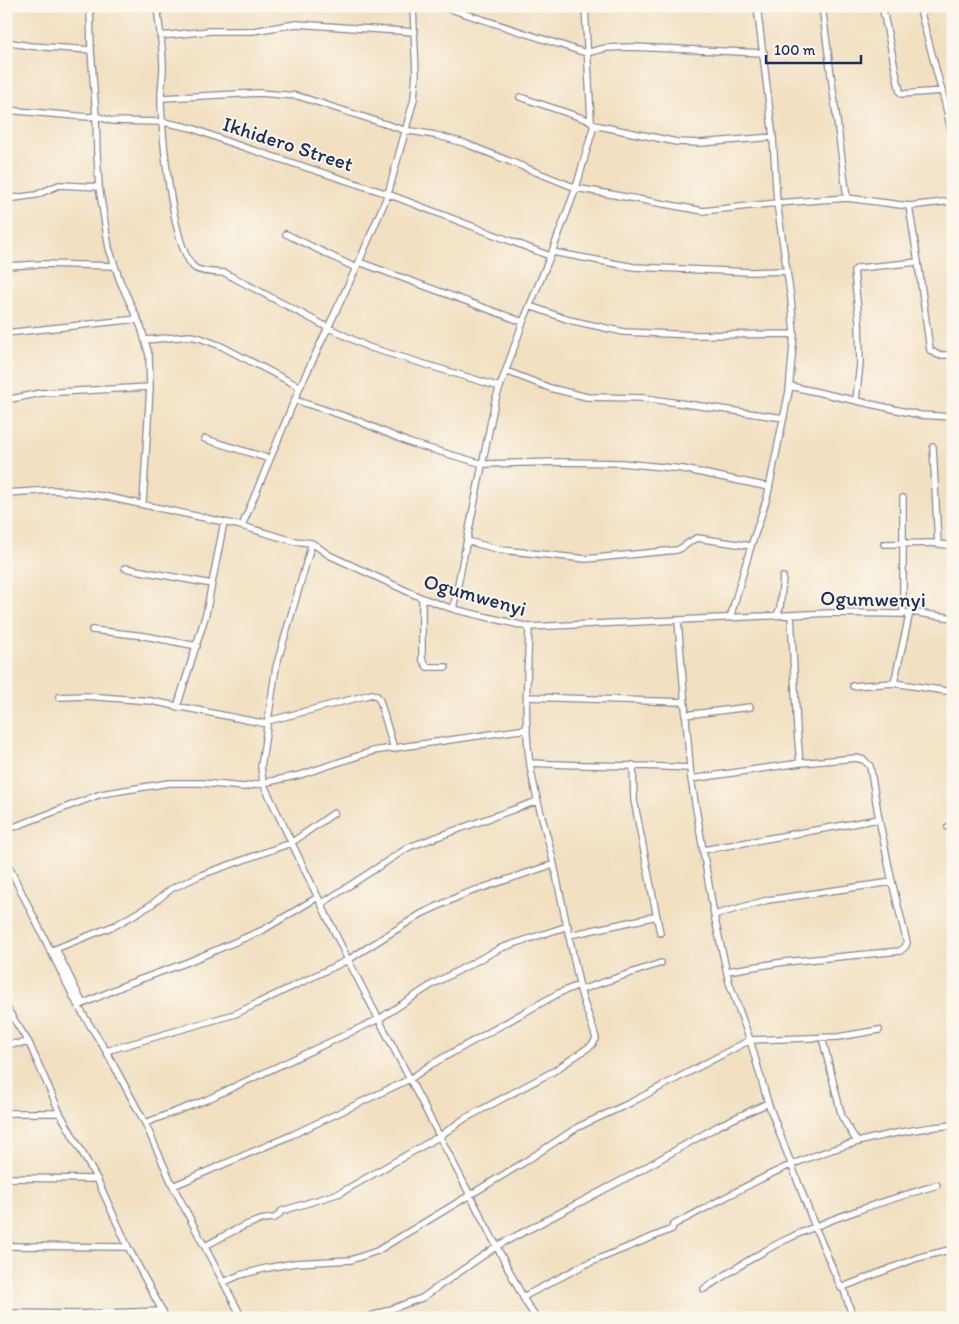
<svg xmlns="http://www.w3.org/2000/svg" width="959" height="1324" font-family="Itim,sans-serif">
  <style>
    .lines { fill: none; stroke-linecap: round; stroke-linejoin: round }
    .minor-casing { stroke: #868890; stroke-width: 8 }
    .minor { stroke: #fff; stroke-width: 5.5 }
    .labels { text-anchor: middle; stroke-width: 4; stroke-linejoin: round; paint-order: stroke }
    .street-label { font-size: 21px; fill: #1b2f5e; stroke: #fbf7ec }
  </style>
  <rect width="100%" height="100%" fill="#fbf7ec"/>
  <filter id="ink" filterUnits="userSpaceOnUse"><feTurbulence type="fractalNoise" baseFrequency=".02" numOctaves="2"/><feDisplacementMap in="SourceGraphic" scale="10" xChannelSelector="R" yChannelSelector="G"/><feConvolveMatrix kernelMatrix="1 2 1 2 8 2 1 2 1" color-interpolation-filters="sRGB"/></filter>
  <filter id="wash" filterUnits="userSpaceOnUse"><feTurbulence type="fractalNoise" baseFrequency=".0096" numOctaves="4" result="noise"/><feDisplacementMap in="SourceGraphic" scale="20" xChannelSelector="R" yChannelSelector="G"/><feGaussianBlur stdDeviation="1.12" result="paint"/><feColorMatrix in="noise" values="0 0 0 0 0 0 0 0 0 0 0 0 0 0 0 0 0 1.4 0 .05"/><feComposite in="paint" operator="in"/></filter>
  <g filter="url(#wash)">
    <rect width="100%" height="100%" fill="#f2e0c1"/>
  </g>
  <g filter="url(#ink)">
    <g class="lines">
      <!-- minor casing -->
      <g class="minor-casing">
        <path id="minor" d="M90 6 91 50 96 116 97 154 99 187 109 248 120 281 141 327 149 355 150 387 143 503
          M157 6C159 26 163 47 163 67 163 77 161 87 161 98 161 129 172 250 195 268 203 273 216 272 225 273L327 327 368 347 500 387
          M441 6 586 53 606 48 631 47 764 53
          M822 6 847 198
          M919 6 945 103 953 139
          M883 10 900 92 902 94 942 91
          M160 36 210 31H253L296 24 415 32
          M6 42 30 46 91 50
          M520 97 591 121
          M161 98 259 93 298 96 404 130 435 135 464 143 576 188 703 211 777 203 847 198 909 206 953 201
          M945 103 953 102
          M6 110 88 117 96 116 112 121 163 122 192 128 228 142 388 194 550 256
          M594 125 677 142 700 143 773 137
          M6 199 36 195 59 185 99 187
          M909 206 918 262 930 350 938 355H953
          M286 234 356 268
          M552 252 634 267 750 272 787 271
          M359 262 523 322
          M6 266 43 264 114 266
          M530 306 569 320 624 332 695 335 794 334
          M6 333 138 319
          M145 340 190 336 200 338 221 346 300 387
          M506 371 550 388 587 397 644 398 784 418
          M790 386 920 415 953 417
          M6 400 41 393 150 387
          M295 400 359 421 410 443 483 464 560 462 622 463 683 469 769 487
          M856 400 860 364 859 321 854 271 858 268 918 262
          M205 439 270 459
          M933 447 938 544
          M6 493 53 490 103 496 242 526 293 541 312 543 329 555 422 598 453 609 529 627 832 613 903 614 910 612 953 618
          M903 498V614
          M242 526 300 387 359 262 388 194 414 99 416 74 413 6
          M467 541 501 550 586 559 677 550C685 547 689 541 697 538L751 546
          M312 543 276 667 261 767 263 783 348 960 525 1301 536 1318
          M884 544 933 543 953 546
          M125 568 212 584
          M422 598V659L427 667H446
          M453 609 495 401 523 322 552 252 576 188 594 125 591 121 585 6
          M777 615 780 608 783 577
          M791 615 797 729 800 763
          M730 618 751 546 767 498 789 391 794 334 791 299 777 203 773 137 757 6
          M678 621 691 779 714 915 729 982 750 1040 768 1103 815 1227 841 1288 843 1287 853 1318
          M92 630 145 636 197 646
          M894 683 953 692
          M853 686 894 683 910 612
          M59 697 86 696 151 701 267 724
          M527 697 684 702
          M177 707 206 614 224 522
          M685 715 750 707
          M268 721 372 694 377 696 380 701 394 749
          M530 763C583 766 637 765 690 768
          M633 765 634 800 660 933
          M691 779 800 763 856 758 864 760 870 766 879 819 703 850
          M948 827H953
          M6 830 101 794 169 783H202L244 787 300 775 373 751 527 729
          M6 861 78 1006 106 1051 145 1123 173 1186 242 1318
          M321 904 409 847 537 801
          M714 915 768 900 892 882
          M570 935 657 916
          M56 949 83 1004
          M50 951 116 925 151 905 171 889 201 875 291 843 334 813
          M727 971 784 962 900 951 905 947 907 943 892 882 879 819
          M580 990 661 963
          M78 1006 125 985 188 962 263 930 318 897
          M6 1007 29 1043 60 1113 97 1179 128 1247 166 1318
          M822 1037 842 1117 857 1142
          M6 1044 29 1043
          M106 1051 235 1014 348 960 421 914 464 894 554 864
          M6 1113H60
          M145 1123 206 1100 379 1019 433 984 501 948 568 926
          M6 1178 97 1179
          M173 1186 292 1135 410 1079 432 1064 559 993 579 985
          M6 1246 128 1247
          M205 1246C227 1235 250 1219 275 1218L282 1211 340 1193 440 1136 464 1119 554 1071 592 1045 596 1039C592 1021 583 1005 580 988 571 947 563 906 554 865 547 831 535 799 530 764 523 719 528 673 529 627
          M224 1282 240 1275 267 1268 295 1263 351 1260 377 1251 523 1163 578 1127 630 1103 750 1040 838 1037 879 1030
          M843 1287 917 1258 953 1249
          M704 1289C730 1272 755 1255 783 1241 832 1217 885 1201 937 1185
          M523 1297 584 1265 672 1229 673 1225C713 1205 752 1181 793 1164 844 1143 898 1130 953 1125
          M6 1313 75 1314 163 1311
          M366 1318 422 1298 497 1246 632 1175 720 1125 768 1103
          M946 1318 953 1315"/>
      </g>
      <!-- minor -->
      <use href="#minor" class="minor"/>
    </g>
  </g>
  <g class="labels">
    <!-- street labels -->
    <g class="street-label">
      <text transform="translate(288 144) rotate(18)" y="7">Ikhidero Street</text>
      <text transform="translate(475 595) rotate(16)" y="7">Ogumwenyi</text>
      <text transform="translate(873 599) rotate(1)" y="7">Ogumwenyi</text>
    </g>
  </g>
  <!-- margin -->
  <rect width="959" height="1324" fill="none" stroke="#fbf7ec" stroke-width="25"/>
  <!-- scale -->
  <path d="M766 55v8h95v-8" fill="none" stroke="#1b2f5e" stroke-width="2.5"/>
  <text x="774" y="55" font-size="15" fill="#1b2f5e" stroke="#fbf7ec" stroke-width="4" paint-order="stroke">100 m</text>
</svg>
